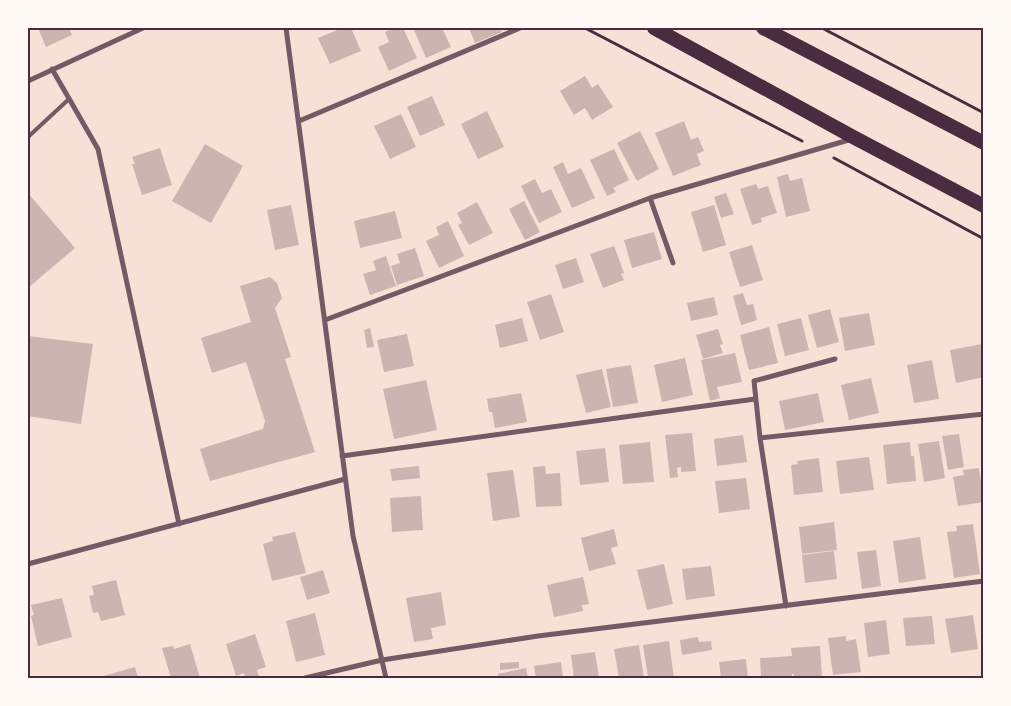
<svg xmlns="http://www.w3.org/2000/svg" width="1011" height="706" font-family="'Space Grotesk',sans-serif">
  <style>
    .building { fill: #ccb4b1 }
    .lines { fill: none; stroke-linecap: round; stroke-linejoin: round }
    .path { stroke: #4a2c40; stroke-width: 3 }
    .service { stroke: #755966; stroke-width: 4 }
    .minor { stroke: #755966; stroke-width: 5 }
    .trunk { stroke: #4a2c40; stroke-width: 14 }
    .neatline { fill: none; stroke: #4a2c40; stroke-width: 2 }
  </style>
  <rect width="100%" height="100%" fill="#f7e1d7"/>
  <!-- building -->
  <path class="building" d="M38 28H76L70 30 72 35 46 47Z
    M342 28H351L361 51 330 64 318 38Z
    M394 28H403L417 58 389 71 378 47 389 42 385 32Z
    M420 28H442L451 47 426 58 414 30Z
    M469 28H500L502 32 475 43Z
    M585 76 592 88 598 84 613 107 592 120 585 108 574 115 560 91Z
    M432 96 445 125 420 136 407 107Z
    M487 111 504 147 478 159 461 124Z
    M401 114 416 147 390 159 374 126Z
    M684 121 691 140 698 137 704 151 697 154 701 165 673 176 655 133Z
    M640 131 659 169 637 181 617 143Z
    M205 144 243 166 211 223 172 201Z
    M160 148 172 185 142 195 132 164H135L132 157Z
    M614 149 629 180 613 188 616 192 607 196 590 160Z
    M563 162 568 174 581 168 595 198 572 208 553 167Z
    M788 174 790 181 802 178 810 211 786 217 777 177Z
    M535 179 542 193 551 189 562 212 539 223 521 186Z
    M756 184 758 189 768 186 777 213 761 218 762 222 752 225 740 189Z
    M28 193 75 248 28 288Z
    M726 193 734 214 721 218 714 197Z
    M524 201 540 232 525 240 509 209Z
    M477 202 493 233 469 245 458 225 462 223 457 213Z
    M291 205 299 245 275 250 267 210Z
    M714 205 726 245 703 252 691 212Z
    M395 211 402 238 360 248 354 221Z
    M448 221 464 256 439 268 426 241 439 235 436 227Z
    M654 232 662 259 632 268 624 240Z
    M752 245 763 280 740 287 729 252Z
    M614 246 624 273 621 274 624 280 603 288 590 254Z
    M415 248 424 276 397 285 391 266 400 263 397 254Z
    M386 256 396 286 370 295 363 274 376 270 373 261Z
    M576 258 584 282 563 289 555 265Z
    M270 277 277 283 282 298 275 308 291 357 285 359 315 452 210 481 200 449 263 429 265 421 246 362 212 373 201 338 251 322 240 286Z
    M743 293 747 305 753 304 757 320 741 325 733 296Z
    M551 294 564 332 540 340 527 302Z
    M714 297 718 315 691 321 687 303Z
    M830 309 839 342 817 348 808 315Z
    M869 313 875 345 845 351 839 318Z
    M522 318 528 341 500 348 495 325Z
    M801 318 809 350 785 356 777 324Z
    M769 327 778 363 749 370 740 335Z
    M370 328 374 347 367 348 364 330Z
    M718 329 723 344 720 345 723 353 703 359 696 335Z
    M407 334 414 366 384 372 377 340Z
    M28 336 93 344 81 424 28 416Z
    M982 344 984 377 956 383 950 350Z
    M735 353 742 382 717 387 720 398 710 401 701 360Z
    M685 358 693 395 662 402 654 365Z
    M932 360 939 399 914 403 907 365Z
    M631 365 638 403 613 407 606 369Z
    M602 369 611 407 586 413 576 375Z
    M871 378 879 413 849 420 841 385Z
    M426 380 437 430 394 439 383 389Z
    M521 393 527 422 495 428 492 412H489L487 399Z
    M818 393 824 422 785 430 779 401Z
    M692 433 696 471 681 472V467L677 468 678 477 670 478 665 435Z
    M959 434 964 467 948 470 942 436Z
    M743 435 747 462 717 466 714 439Z
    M939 441 945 478 924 482 918 444Z
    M650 442 654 482 623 484 619 445Z
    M910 442 911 456H914L916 481 887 484 883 445Z
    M605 448 609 482 580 485 576 451Z
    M869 457 874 490 840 494 836 461Z
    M819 458 823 492 794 495 791 465 798 464 797 461Z
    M419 466 420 478 392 481 390 469Z
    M545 466 546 474 560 473 562 506 536 507 533 467Z
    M979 468 984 502 958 506 953 477 964 475 963 470Z
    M513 470 520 517 493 521 487 473Z
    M746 478 750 509 719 513 715 481Z
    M421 496 423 530 392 532 390 498Z
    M834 522 837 550 802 554 799 527Z
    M973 524 980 574 954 578 947 532 957 531 956 526Z
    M614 529 618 546 611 548 616 564 589 571 581 538Z
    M295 532 306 573 272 581 263 544 273 541 272 537Z
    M920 537 926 579 899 583 893 541Z
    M876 550 881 586 862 589 857 552Z
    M834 551 837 579 805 583 802 555Z
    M664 564 673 604 647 610 637 570Z
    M711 566 715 596 686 600 682 569Z
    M323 570 330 593 307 600 300 577Z
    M583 577 589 604 582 605 583 611 554 617 547 585Z
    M116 580 125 615 101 621 98 612 93 613 89 596 94 595 92 586Z
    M441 592 446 625 431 628 433 639 414 642 406 598Z
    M62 598 72 637 38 646 31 616 34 615 31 605Z
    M315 613 325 655 296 662 286 621Z
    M973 615 978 649 951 653 945 619Z
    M932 616 935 644 906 646 903 618Z
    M886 620 890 654 868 657 864 623Z
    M255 634 266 667 257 670 259 676 252 678H245L244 673 236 676 226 644Z
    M846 636V641L856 639 861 672 833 675 828 638Z
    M698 637 699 642 711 641 712 650 682 655 680 640Z
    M669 641 674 678H648L643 645Z
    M190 644 200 678H171L162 648 173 646 174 649Z
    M639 645 644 678H619L614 649Z
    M820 646 822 678H794V674H792V678H761L760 658 792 656 791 648Z
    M595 652 599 678H574L571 655Z
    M746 659 748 678H721L719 662Z
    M519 662V668L500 670V663Z
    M561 662 563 678H536L534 666Z
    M135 667 138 678H101L100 677Z
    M526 668 528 678H499L498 674Z"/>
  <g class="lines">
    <!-- path -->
    <path class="path" d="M585 28 802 141
      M822 28 984 113
      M834 158 984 239"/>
    <!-- service -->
    <path class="service" d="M28 137 69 99"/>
    <!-- minor -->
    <path class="minor" d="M286 28 353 536 386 678
      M52 69 98 149 179 524
      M28 81 143 28
      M299 121 520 28
      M650 198 673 263
      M325 320 650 198 852 139
      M760 438 984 414
      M342 456 755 399
      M28 564 345 479
      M786 606 760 438 754 381 835 359
      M305 678 382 660 538 636 984 581"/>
    <!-- trunk -->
    <path class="trunk" d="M654 28 855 138 984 206
      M763 28 984 143"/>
  </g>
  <!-- border -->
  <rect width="1011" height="706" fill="none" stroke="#fffaf5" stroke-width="58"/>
  <rect x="29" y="29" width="953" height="648" class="neatline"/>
</svg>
